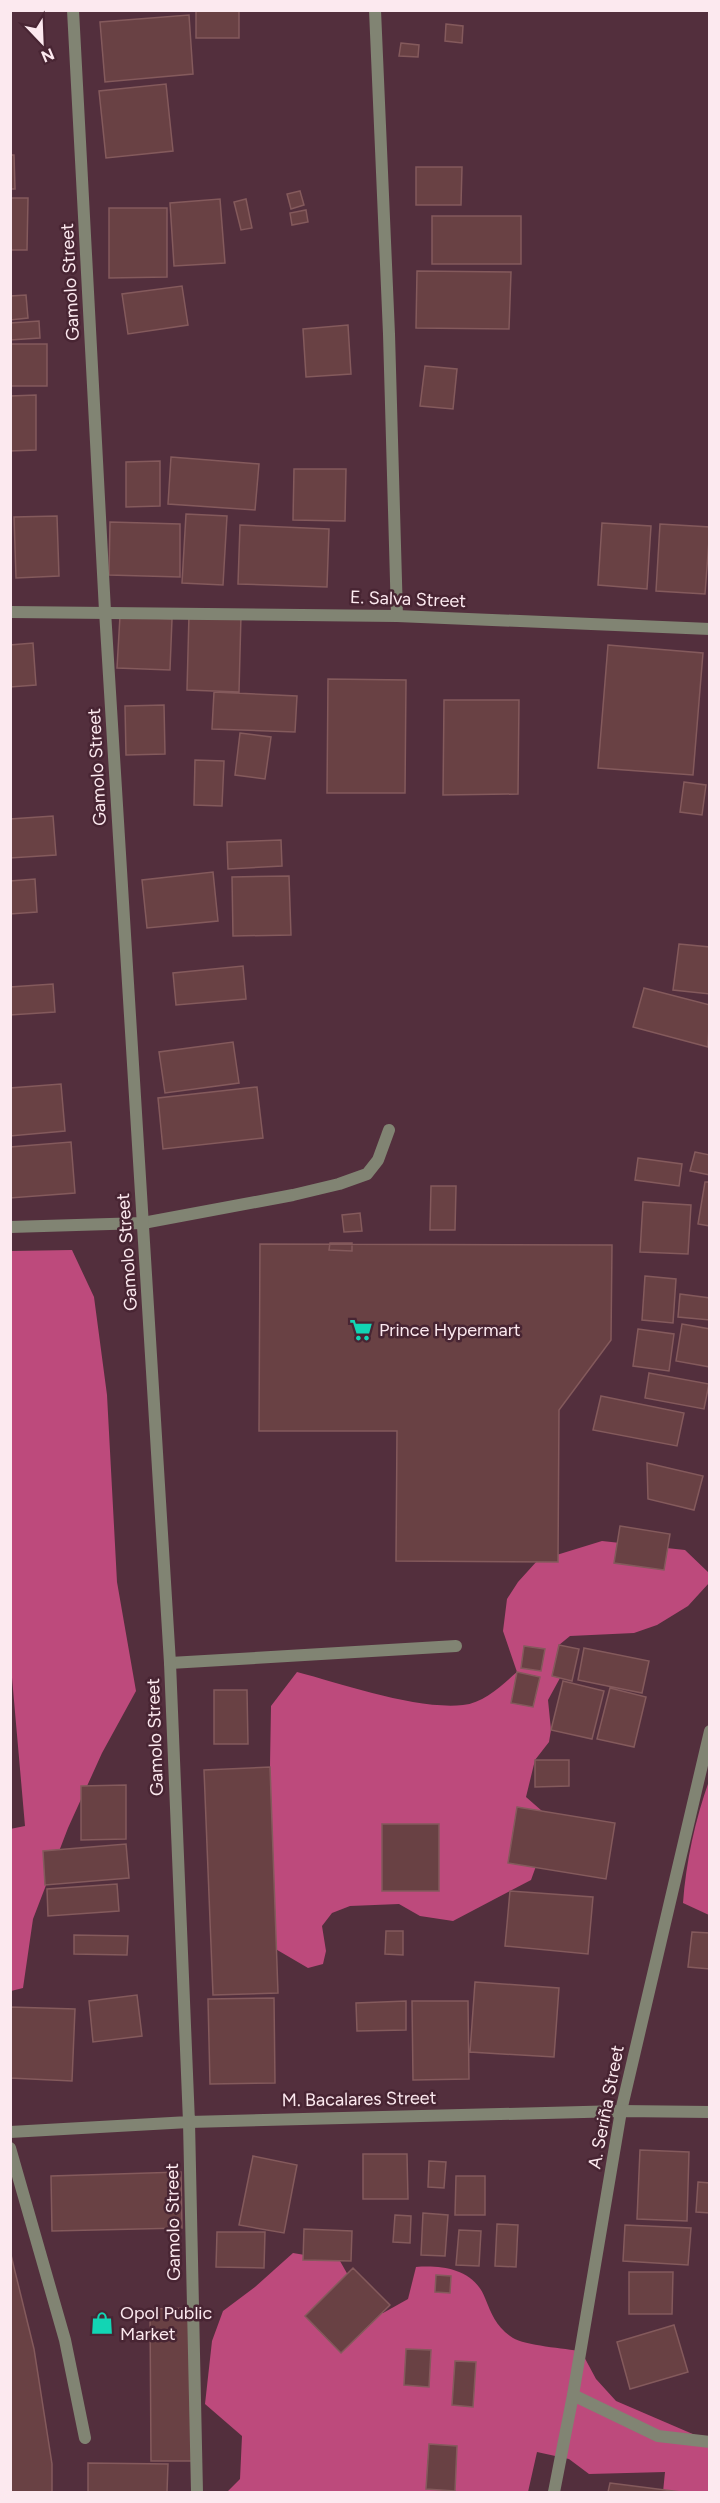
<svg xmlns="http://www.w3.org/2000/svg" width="720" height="2503" font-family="Figtree,sans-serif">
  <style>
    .forest { fill: #bd4a7c }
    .building { fill: #694144; stroke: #845a5c; stroke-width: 1.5 }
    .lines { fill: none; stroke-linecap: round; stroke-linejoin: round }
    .service { stroke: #818473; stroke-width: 12 }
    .minor { stroke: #818473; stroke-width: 12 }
    .tertiary { stroke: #818473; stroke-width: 12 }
    .labels { text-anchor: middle; stroke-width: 5; stroke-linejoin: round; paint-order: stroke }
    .street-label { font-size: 18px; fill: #fce9ef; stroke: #482533 }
    .poi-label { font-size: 18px; fill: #fce9ef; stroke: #482533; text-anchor: start }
  </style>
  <rect width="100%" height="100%" fill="#532f3d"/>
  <!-- forest -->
  <path class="forest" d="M72 1250 94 1297 107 1395 117 1582 136 1691 102 1753 68 1828 33 1919 23 1988 11 1991 10 1829 25 1826 10 1655 11 1251Z
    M602 1541 685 1550 709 1573V1583L688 1606 657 1625 634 1633 570 1636 559 1645 560 1678 548 1700 551 1730 549 1742 535 1760 526 1797 542 1811 544 1844 531 1880 453 1921 420 1916 399 1904 350 1906 332 1913 322 1926 326 1951 323 1964 308 1968 267 1944 271 1706 297 1672C343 1684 417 1710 463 1705 484 1703 502 1685 517 1672L503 1631 507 1599 518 1582 537 1561Z
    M709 1781V1915L683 1903C686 1862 695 1820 709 1781Z
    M293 2253 340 2261 353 2284 355 2304 383 2313 408 2299 416 2267C442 2265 474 2269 485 2298 492 2315 496 2327 513 2338 524 2345 566 2349 581 2351L596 2379 616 2401 709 2441V2492H663L665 2472 589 2474 569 2459 537 2452 528 2492H227L240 2479 242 2436 205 2404 212 2341 223 2311 255 2287Z"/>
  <!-- building -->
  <path class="building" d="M196 10H239V38H196Z
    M189 15 193 74 105 82 100 22Z
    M446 24 463 26 462 43 445 41Z
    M401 43 419 45 418 57 399 56Z
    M166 84 173 151 106 158 99 91Z
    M10 155H14L15 189H10Z
    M416 167H462L461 205H416Z
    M300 191 304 205 291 209 287 194Z
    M10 198H28L27 250H10Z
    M220 199 225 263 174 266 170 203Z
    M246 199 252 228 241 230 234 202Z
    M109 208H167V277L109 278Z
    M306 210 308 222 292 225 290 213Z
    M432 216H521V264H432Z
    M417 271 511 272 509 329 416 328Z
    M182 286 188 325 128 334 122 294Z
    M26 295 28 318 10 320V296Z
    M39 321 40 338 10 340V323Z
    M348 325 351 374 306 377 303 329Z
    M10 344H47V386H10Z
    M425 366 457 369 453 409 420 406Z
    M36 395V450L10 451V396Z
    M171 457 259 464 255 510 168 504Z
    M160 461V506L126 507V462Z
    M294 469H346L345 521 293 520Z
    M186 514 227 516 223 585 182 583Z
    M57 516 59 576 16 578 14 517Z
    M110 522 180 524V577L109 575Z
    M602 523 651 526 647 589 598 585Z
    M660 524 710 527 705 594 656 591Z
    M240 525 329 529 327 587 238 584Z
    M189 614 241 615 239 692 187 690Z
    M120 616 172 619 170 670 117 668Z
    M33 643 36 685 10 687V645Z
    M608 645 703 653 693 775 598 768Z
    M328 679 406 680 405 793H327Z
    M214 692 297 696 295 732 212 729Z
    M444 700H519L518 794 443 795Z
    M164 705 165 754 126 755 125 706Z
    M240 733 271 737 265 779 235 775Z
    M195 760 224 761 222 806 194 805Z
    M684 782 706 785 702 815 680 812Z
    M53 816 56 855 10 858V819Z
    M281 840 282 866 228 869 227 842Z
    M213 872 218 921 147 928 142 880Z
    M289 876 291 935 233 936 232 877Z
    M35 879 37 912 10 914V881Z
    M679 944 710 947V994L673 990Z
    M243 966 246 999 176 1005 173 973Z
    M53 984 55 1012 10 1015V987Z
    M644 988 710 1005 708 1047 633 1027Z
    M233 1042 239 1083 165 1093 159 1052Z
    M61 1084 65 1131 10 1136V1088Z
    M257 1087 263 1138 163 1149 158 1098Z
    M71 1142 75 1193 10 1198V1147Z
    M695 1152 710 1155V1175L690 1171Z
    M638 1158 682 1164 679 1186 635 1180Z
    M705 1182H710V1226L698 1224Z
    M431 1186H456L455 1230H430Z
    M643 1202 691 1205 688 1254 640 1252Z
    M360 1213 362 1231 344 1232 342 1215Z
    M330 1243H352V1251L329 1250Z
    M260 1244 612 1245 611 1340 559 1410 558 1562 396 1561 397 1431H259Z
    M645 1276 676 1279 673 1323 642 1320Z
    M680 1294 710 1298V1320L678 1317Z
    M682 1324 710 1329V1367L676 1361Z
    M638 1329 674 1334 669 1371 633 1366Z
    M649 1373 709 1384 704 1409 645 1398Z
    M601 1396 684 1413 677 1446 593 1430Z
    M647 1463 703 1476 694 1510 648 1499Z
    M620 1526 670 1534 664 1570 614 1563Z
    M559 1645 579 1649 572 1681 552 1676Z
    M524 1646 545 1649 541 1671 521 1668Z
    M584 1648 649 1661 642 1693 578 1680Z
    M517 1672 540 1677 533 1707 511 1703Z
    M563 1681 604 1691 592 1739 551 1730Z
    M610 1688 646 1697 634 1747 597 1739Z
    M214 1690H247L248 1744H214Z
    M535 1760H569V1786L535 1787Z
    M270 1767 278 1993 213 1995 204 1770Z
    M126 1785V1839L81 1840V1786Z
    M517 1807 615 1823 606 1879 508 1863Z
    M382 1824H439V1891H382Z
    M126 1844 129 1878 45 1885 43 1851Z
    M117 1884 119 1911 48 1916 47 1889Z
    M510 1891 593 1897 588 1954 505 1946Z
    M386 1931H403V1955L385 1954Z
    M692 1932 710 1933V1969L688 1967Z
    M74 1935 128 1936 127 1955 74 1954Z
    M475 1982 559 1988 554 2057 470 2052Z
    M137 1995 142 2036 93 2042 89 2001Z
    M274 1998 275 2083 210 2084 208 1999Z
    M406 2001V2030L357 2031 356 2003Z
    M412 2001H468L469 2079 413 2080Z
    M10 2007 75 2009 72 2081 10 2078Z
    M640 2150 689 2152 687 2221 637 2219Z
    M363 2154H407L408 2199H363Z
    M253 2156 297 2165 284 2233 239 2225Z
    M429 2161 446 2162 444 2188 428 2187Z
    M181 2172 182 2228 52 2231 51 2176Z
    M456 2176H485V2215H455Z
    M698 2182 710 2183V2213L696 2212Z
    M423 2213 448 2215 445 2256 421 2255Z
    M395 2215 411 2216 410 2243 393 2242Z
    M497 2224 518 2225 516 2267 495 2266Z
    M625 2225 691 2228 688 2265 623 2261Z
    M304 2229 352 2231 351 2261 303 2260Z
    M459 2230 481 2231 479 2266 456 2265Z
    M217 2232H265L264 2268 216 2267Z
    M10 2251 34 2349 52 2464V2492H10Z
    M353 2268 390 2305 341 2353 305 2316Z
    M629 2272H673L672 2314H629Z
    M436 2275 451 2276 450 2293 435 2292Z
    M192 2308V2461H151L150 2309Z
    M674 2325 688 2372 630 2389 617 2342Z
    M406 2349 431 2350 429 2387 404 2385Z
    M455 2361 476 2362 473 2407 452 2405Z
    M429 2444 457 2446 455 2491 426 2489Z
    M88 2463 168 2464 167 2492H88Z
    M610 2483 681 2492H608Z"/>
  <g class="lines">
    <!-- service -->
    <path class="service" d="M170 1663 456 1646
      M10 2148 65 2340 85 2438"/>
    <!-- minor -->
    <path class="minor" d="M375 10 389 334 397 616
      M10 612 397 616 710 629
      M10 1227 143 1223 293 1195 339 1184 367 1174 378 1160 389 1130
      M189 2122 197 2492
      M573 2395 658 2436 710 2442
      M554 2492 573 2395 621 2111 710 1731"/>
    <!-- tertiary -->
    <path class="tertiary" d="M73 10 105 611 170 1663 189 2122
      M10 2132 189 2122 621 2111 710 2112"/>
  </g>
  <!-- icons -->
  <defs>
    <g id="supermarket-bare" transform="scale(1.8)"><path d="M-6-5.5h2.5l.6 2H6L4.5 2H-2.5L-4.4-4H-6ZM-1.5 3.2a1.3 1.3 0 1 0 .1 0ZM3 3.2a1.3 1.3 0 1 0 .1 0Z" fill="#12d5b4" stroke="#482533" stroke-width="2.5" paint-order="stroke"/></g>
    <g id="shop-bare" transform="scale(1.8)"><path d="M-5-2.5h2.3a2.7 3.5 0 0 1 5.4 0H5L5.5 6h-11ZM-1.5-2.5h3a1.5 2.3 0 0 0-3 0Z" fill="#12d5b4" stroke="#482533" stroke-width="2.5" paint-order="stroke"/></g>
  </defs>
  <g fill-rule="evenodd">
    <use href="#supermarket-bare" x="361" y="1330"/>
    <use href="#shop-bare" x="102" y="2323"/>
  </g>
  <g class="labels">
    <!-- street labels -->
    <g class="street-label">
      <text transform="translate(70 282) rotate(-93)" y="6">Gamolo Street</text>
      <text transform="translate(408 599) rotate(2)" y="6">E. Salva Street</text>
      <text transform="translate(97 767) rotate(-93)" y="6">Gamolo Street</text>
      <text transform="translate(127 1252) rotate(-94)" y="6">Gamolo Street</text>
      <text transform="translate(155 1737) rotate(-92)" y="6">Gamolo Street</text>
      <text transform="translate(359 2099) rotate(-1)" y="6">M. Bacalares Street</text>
      <text transform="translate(606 2107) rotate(-79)" y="6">A. Seriña Street</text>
      <text transform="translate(173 2222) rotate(-91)" y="6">Gamolo Street</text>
    </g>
    <!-- poi labels -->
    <g class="poi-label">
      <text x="379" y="1336">Prince Hypermart</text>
      <text x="120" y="2319">Opol Public<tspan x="120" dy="21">Market</tspan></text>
    </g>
  </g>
  <!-- border -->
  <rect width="720" height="2503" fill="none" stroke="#fce9ef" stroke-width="24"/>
  <!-- north arrow -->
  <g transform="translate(42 42) rotate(157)" stroke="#482533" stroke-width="4.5" paint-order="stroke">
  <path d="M0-4.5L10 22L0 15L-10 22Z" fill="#fce9ef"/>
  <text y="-9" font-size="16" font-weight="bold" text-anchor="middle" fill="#fce9ef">N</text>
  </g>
</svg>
